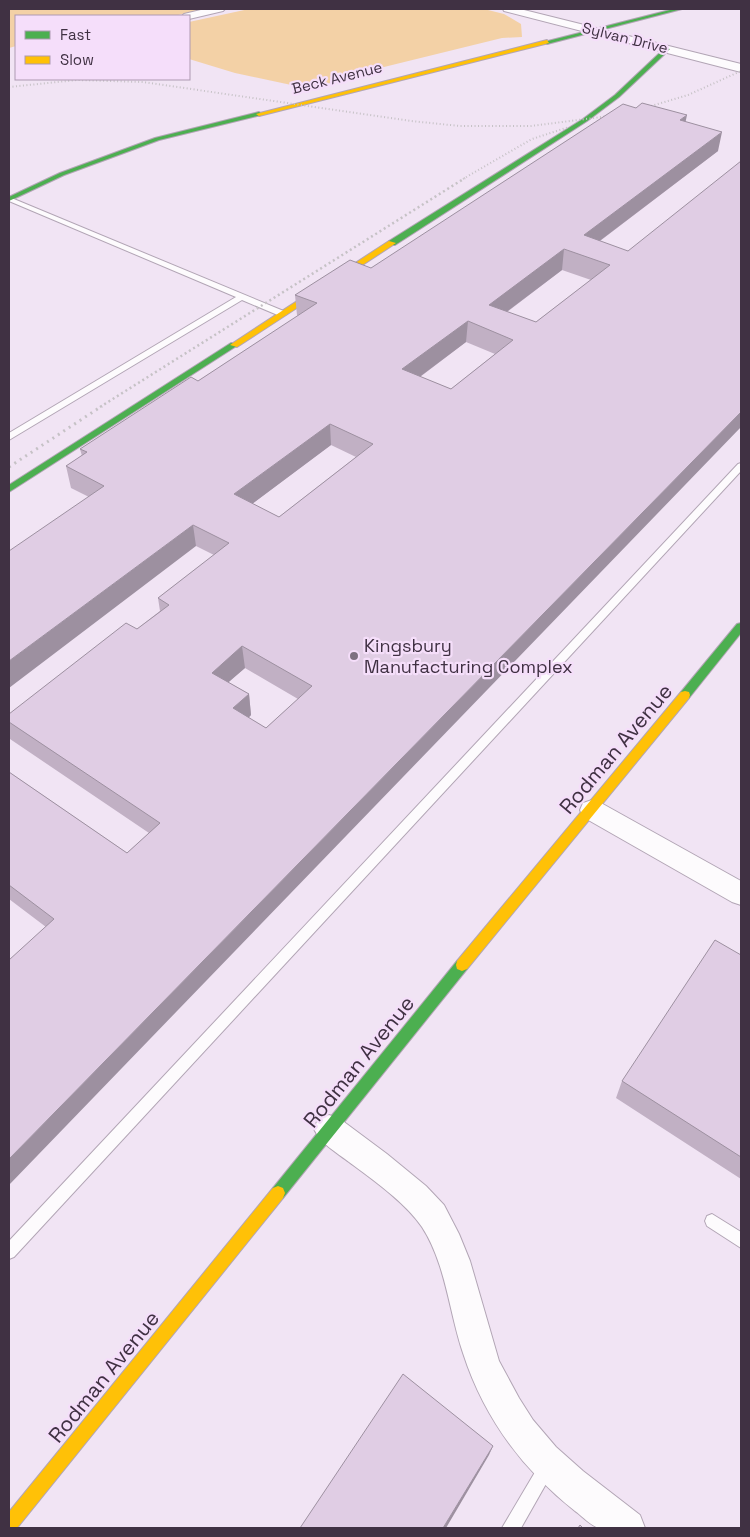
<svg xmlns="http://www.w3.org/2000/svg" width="750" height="1537" font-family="'Space Grotesk',sans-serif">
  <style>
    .green { fill: #f3d1a6 }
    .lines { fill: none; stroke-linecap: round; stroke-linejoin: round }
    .lane-casing { stroke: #b2a5b5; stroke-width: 2 }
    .street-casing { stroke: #b2a5b5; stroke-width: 2 }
    .fast-casing { stroke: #b2a5b5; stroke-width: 2 }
    .slow-casing { stroke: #b2a5b5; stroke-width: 2 }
    .lane { fill: #fdfbfd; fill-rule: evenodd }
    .street { fill: #fdfbfd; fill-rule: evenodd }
    .fast { fill: #4caf50; fill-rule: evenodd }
    .slow { fill: #ffc107; fill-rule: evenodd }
    .rail-far2 { stroke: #c6c2c6; stroke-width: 2; stroke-dasharray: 1 2.5; stroke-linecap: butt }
    .rail-far1 { stroke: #c6c2c6; stroke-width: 2.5; stroke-dasharray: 2 3; stroke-linecap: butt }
    .rail { stroke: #c6c2c6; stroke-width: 3; stroke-dasharray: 2 4.5; stroke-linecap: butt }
    .wall { fill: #c1b0c4; fill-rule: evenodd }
    .shaded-wall { fill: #9d90a0 }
    .building { fill: #e0cde4; stroke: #9d90a0; fill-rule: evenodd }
    .poi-dot { fill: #7e7081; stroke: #f5defa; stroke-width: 2 }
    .labels { text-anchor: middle; stroke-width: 4.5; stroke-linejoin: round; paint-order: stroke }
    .far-street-label { font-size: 15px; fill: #403143; stroke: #f5defa }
    .poi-label { font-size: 18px; fill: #403143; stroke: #f5defa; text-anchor: start }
    .near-street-label { font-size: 21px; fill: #403143; stroke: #f5defa }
  </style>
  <rect width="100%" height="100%" fill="#f1e4f4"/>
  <!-- green -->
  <path class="green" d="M9 9H203L174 16H16V46L9 48Z
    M249 9H484L504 14 521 24 522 37 502 38 384 67 310 89 235 73 189 59V22Z"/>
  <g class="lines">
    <!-- lane casing -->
    <g class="lane-casing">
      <path id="lane" d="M9 197 286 312 287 314 280 316 242 300 9 440V433L236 297 9 201Z
        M741 463V471L14 1257 9 1259V1241L738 464Z
        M712 1214 741 1232V1248L707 1226 705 1221 707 1216Z
        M547 1460 553 1462 555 1468 521 1528H502L541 1462Z"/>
    </g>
    <!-- street casing -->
    <g class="street-casing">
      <path id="street" d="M205 9H225L223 11 189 19V16H182L184 14Z
        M503 9H520L741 64V72L504 11Z
        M592 800 601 803 741 881V905L732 902 583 817 580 810 583 803Z
        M329 1115 340 1119 387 1154 426 1186 444 1205 459 1234 470 1261 499 1361 519 1398 533 1420 556 1447 583 1471 640 1515 645 1528C631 1528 614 1531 600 1528 592 1527 582 1516 575 1511 522 1469 484 1418 463 1353 449 1312 446 1264 422 1227 406 1203 372 1179 349 1162 336 1152 321 1144 314 1129L318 1119Z"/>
    </g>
    <!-- fast casing -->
    <g class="fast-casing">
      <path id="fast" d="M674 9H682L547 44 544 42Z
        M665 48 670 49 619 97 587 121 395 245H389V241L583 119 615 95Z
        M259 112 262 114 261 115 159 140 64 175 9 201V197L60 173 155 138Z
        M231 343 238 345 9 492V485Z
        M741 623V633L689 698H681L680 695 681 692 737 624Z
        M462 959 467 961 468 965 467 969 283 1198 278 1200 273 1198 271 1193 273 1188 457 961Z"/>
    </g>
    <!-- slow casing -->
    <g class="slow-casing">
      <path id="slow" d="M547 40 549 43 259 116 256 114Z
        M389 241 396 243 237 347 230 345Z
        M685 691 689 692 690 695 689 698 467 969 462 971 457 969 456 965 457 961 681 692Z
        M278 1186 283 1188 285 1193 283 1198 17 1528H9V1512L273 1188Z"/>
    </g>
    <!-- lane -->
    <use href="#lane" class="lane"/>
    <!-- street -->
    <use href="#street" class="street"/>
    <!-- fast -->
    <use href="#fast" class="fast"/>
    <!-- slow -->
    <use href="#slow" class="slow"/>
    <!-- rail-far2 -->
    <path class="rail-far2" d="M9 87 77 80 143 82 411 121 460 126H531L617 115
      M641 109 688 95 741 71
      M463 179 532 139 569 127"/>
    <!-- rail-far1 -->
    <path class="rail-far1" d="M100 407 465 178"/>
    <!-- rail -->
    <path class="rail" d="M9 467 102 406"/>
  </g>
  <!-- wall -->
  <path class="wall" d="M686 122 718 151 600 241 741 427 46 927 9 899V772L127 853 149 833 10 739 9 735V714L137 629 160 611 158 598 214 555 196 546 89 497 71 488 66 466 82 456 80 449 198 381 298 316 297 315 295 295 371 268ZM562 270 591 280 536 322 507 312ZM466 342 495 354 451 389 420 377ZM331 445 356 457 279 517 252 504ZM245 668 298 699 266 728 249 718 251 715 249 694 228 682Z
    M741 955V1179L616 1098 622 1081Z"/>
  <!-- shaded-wall -->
  <path class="shaded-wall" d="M687 115 683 134 680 120Z
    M722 132 718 151 581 255 584 235Z
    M564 249 562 270 488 326 489 305Z
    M468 321 466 342 402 390V369Z
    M741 412V427L9 1185V1159Z
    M330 424 331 445 236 516 234 494Z
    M193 525 196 546 9 688V661Z
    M242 646 245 668 215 694 212 673Z
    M249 694 251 715 236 729 233 708Z
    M493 1446 489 1455 446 1528H443Z"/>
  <!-- building -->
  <path class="building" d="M642 103 687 115 680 120 722 132 584 235 628 251 741 161V412L9 1159V960L54 919 9 885V772L127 853 160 823 9 722V714L126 623 137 629 169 605 158 598 229 543 193 525 9 661V551L104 486 66 466 87 452 80 449 191 377 198 381 317 303 295 295 350 260 371 268 623 104 636 108ZM564 249 610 265 536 322 489 305ZM468 321 513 340 451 389 402 369ZM330 424 373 444 279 517 234 494ZM242 646 312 686 266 728 233 708 249 694 212 673Z
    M715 940 741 955V1157L622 1081Z
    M403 1374 493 1446 443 1528H300Z
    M580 1525 583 1528H578Z"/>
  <!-- markers -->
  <circle class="poi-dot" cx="354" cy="656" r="5"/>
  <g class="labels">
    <!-- far-street labels -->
    <g class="far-street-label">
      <text transform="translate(625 38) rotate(14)" y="5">Sylvan Drive</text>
      <text transform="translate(337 78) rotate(-14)" y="5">Beck Avenue</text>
    </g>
    <!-- poi labels -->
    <g class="poi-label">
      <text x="364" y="652">Kingsbury<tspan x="364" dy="21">Manufacturing Complex</tspan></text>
    </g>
    <!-- near-street labels -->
    <g class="near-street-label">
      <text transform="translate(616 749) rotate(-50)" y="7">Rodman Avenue</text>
      <text transform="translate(359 1062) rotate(-51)" y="7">Rodman Avenue</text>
      <text transform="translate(104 1377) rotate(-51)" y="7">Rodman Avenue</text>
    </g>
  </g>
  <!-- border -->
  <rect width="750" height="1537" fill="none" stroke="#403143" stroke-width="20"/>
  <!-- legend -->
  <rect x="15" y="15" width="175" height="65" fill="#f5defa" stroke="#ad99b1"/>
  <rect x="25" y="31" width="25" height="8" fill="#4caf50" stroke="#ad99b1"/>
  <text x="60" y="40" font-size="15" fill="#403143">Fast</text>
  <rect x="25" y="56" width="25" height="8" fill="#ffc107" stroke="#ad99b1"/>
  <text x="60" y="65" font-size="15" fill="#403143">Slow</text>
</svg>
